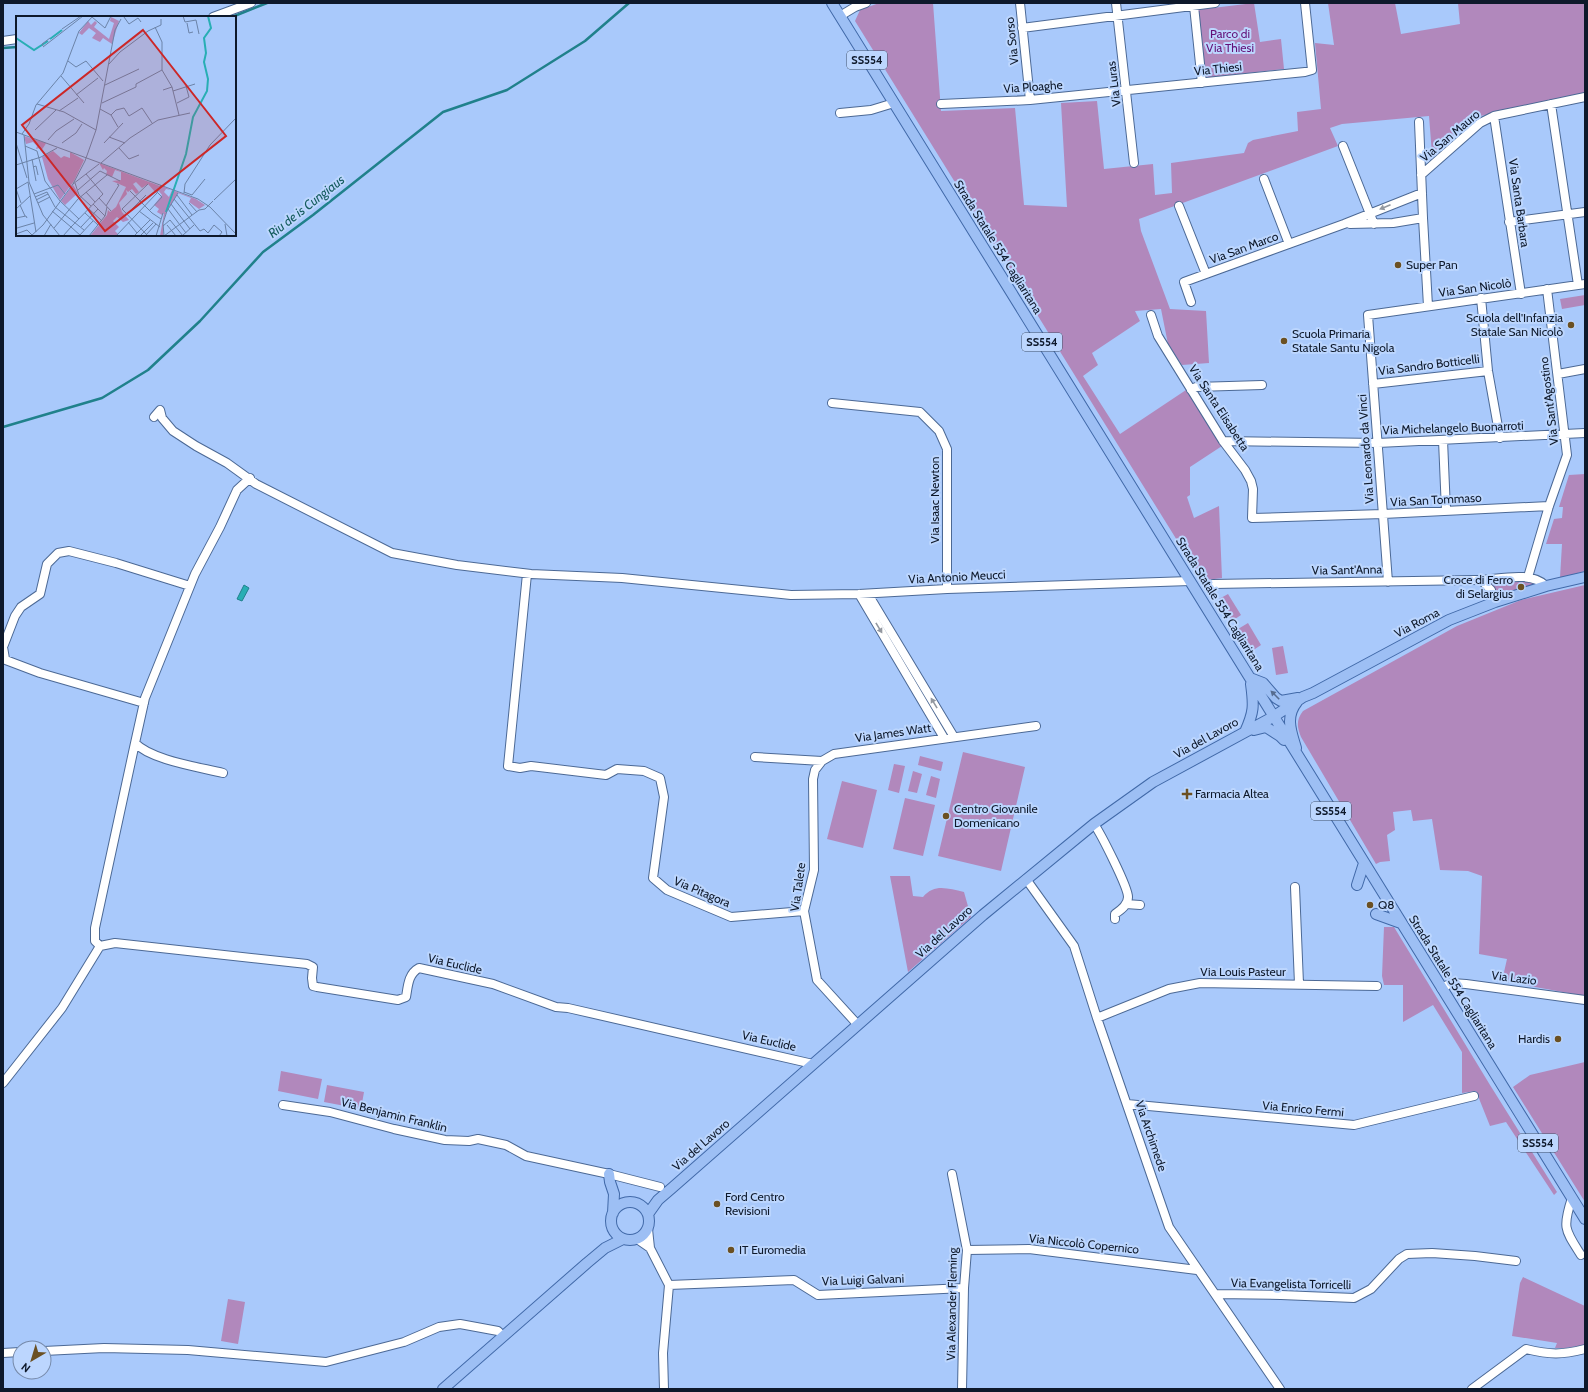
<svg xmlns="http://www.w3.org/2000/svg" width="1588" height="1392" font-family="Cabin,sans-serif">
  <style>
    .green { fill: #b188bc }
    .water { fill: #28aeb4; stroke: #20818b }
    .lines { fill: none; stroke-linecap: round; stroke-linejoin: round }
    .stream { stroke: #20818b; stroke-width: 2.5 }
    .minor-casing { stroke: #4c6995; stroke-width: 10 }
    .major-casing { stroke: #4169a8; stroke-width: 12 }
    .minor { stroke: #fff; stroke-width: 8 }
    .major { stroke: #9dbff4; stroke-width: 10 }
    .oneway { fill: #9398a0 }
    .oneway2 { fill: #566c90 }
    .poi-dot { fill: #6b5022; stroke: #bcd6fe; stroke-width: 1.5 }
    .labels { text-anchor: middle; stroke-width: 4; stroke-linejoin: round; paint-order: stroke }
    .shield { fill: #bcd6fe; stroke: #42526a; stroke-width: 1 }
    .shield-label { font-size: 11px; font-weight: bold; fill: #0e192b }
    .park-label { font-size: 12px; fill: #641177; stroke: #bcd6fe }
    .street-label { font-size: 12px; fill: #0e192b; stroke: #bcd6fe }
    .poi-label { font-size: 12px; fill: #0e192b; stroke: #bcd6fe; text-anchor: start }
    .water-label { font-size: 13px; font-style: italic; fill: #155c5e; stroke: #bcd6fe }
    .inset-river { fill: none; stroke: #28aeb4; stroke-width: 2 }
    .inset-road { fill: none; stroke: #6b83a8; stroke-width: 1 }
    .view { fill: #cc2728; fill-opacity: 0.15; stroke: #cc2728; stroke-width: 2 }
    .inset-edge { fill: none; stroke: #0e192b; stroke-width: 2 }
  </style>
  <rect width="100%" height="100%" fill="#a9c9fb"/>
  <!-- green -->
  <path class="green" d="M879 3H933L941 111 1015 108 1024 205 1067 207 1061 103 1097 101 1104 169 1153 164 1155 195 1172 193 1171 163 1244 153 1248 143 1253 140 1298 131 1297 112 1321 109 1315 43 1334 45 1328 3H1395L1401 34 1460 24 1458 3H1585V93L1476 117 1432 154 1429 116 1342 124 1330 128 1338 146 1139 219 1141 231 1170 309 1206 311 1209 363 1182 365 1168 344 1161 309 1135 311 1140 321 1092 353 1098 365 1083 376 1120 434 1186 390 1222 446 1190 467V495L1187 497 1194 518 1219 506 1222 578 1207 580 1211 587H1206L855 21 860 10Z
    M1254 3 1260 42 1281 39 1284 69 1205 78 1196 10Z
    M1585 295V305L1562 309 1560 299Z
    M1585 474V571L1560 578 1562 544H1546L1554 519 1562 518 1563 507H1559L1569 475Z
    M1490 580H1536L1539 585 1494 599Z
    M1585 585V996L1502 981 1507 959 1479 954 1482 876 1468 871 1440 870 1432 819 1413 821 1411 810 1393 812 1395 830 1387 835 1390 861 1380 862 1376 864 1301 737C1297 727 1296 720 1303 711L1457 626 1521 600Z
    M1228 594 1241 615 1232 621 1219 599Z
    M1248 623 1261 645 1252 651 1238 629Z
    M1283 646 1288 673 1276 675 1272 648Z
    M963 752 1025 767 1001 871 938 856Z
    M920 756 943 762 941 771 918 765Z
    M894 764 905 766 899 793 888 790Z
    M913 771 922 774 917 793 908 791Z
    M931 776 940 779 936 798 926 795Z
    M842 781 877 790 863 848 827 839Z
    M905 798 935 805 923 856 893 849Z
    M890 876H910L913 896 923 897C935 883 948 889 964 892L971 917 908 972Z
    M1384 927H1394L1490 1085 1557 1192 1554 1195 1506 1122 1490 1126 1476 1091 1462 1093V1052L1433 1005 1403 1022V985H1384L1382 976Z
    M1585 1062V1202L1513 1087 1530 1075Z
    M281 1071 322 1079 318 1099 278 1091Z
    M327 1085 364 1092 361 1109 324 1102Z
    M1523 1277 1585 1306V1345L1565 1348H1555L1557 1343 1512 1336 1520 1283Z
    M228 1299 245 1302 238 1344 221 1341Z"/>
  <!-- water -->
  <path class="water" d="M244 585 249 588 242 601 237 599Z"/>
  <g class="lines">
    <!-- stream -->
    <path class="stream" d="M232 17 267 3
      M3 48 17 47
      M3 427 102 398 148 370 200 321 263 252 313 215 443 112 507 90 585 41 629 3"/>
    <!-- minor casing -->
    <g class="minor-casing">
      <path id="minor" d="M1020 3 1030 100
        M1116 3 1134 163
        M1194 6 1202 83
        M840 16 855 7 866 3
        M213 17 251 3
        M1022 28 1215 3
        M3 41 17 39
        M941 104 1030 100 1305 72 1312 70 1305 3
        M1551 104 1578 285
        M840 113 871 110 894 103
        M1494 116 1521 294
        M1419 122 1423 218 1428 306
        M1343 146 1374 224
        M1421 175 1480 123 1494 116 1585 97
        M1264 179 1289 244
        M1179 206 1206 274
        M1509 222 1585 212
        M1350 224 1393 223 1423 218
        M1481 298 1488 371 1500 438
        M1191 302 1184 282 1344 224 1422 193
        M1151 315 1158 336 1223 441 1245 470 1251 481 1253 489 1252 518 1383 514 1549 506
        M1558 374 1585 369
        M1373 384 1488 371
        M1191 390 1196 387 1262 385
        M832 403 920 412 939 431 947 449V589
        M154 417 160 410 162 418 173 431 196 446 227 463 256 484 392 553 457 565 531 574 622 578 791 595 859 594 947 589 1190 581
        M1443 440 1446 511
        M1223 441 1378 443 1585 433
        M527 574 508 766 520 768 531 766 606 775 617 769 644 771 660 778 664 797 653 878 667 890 731 917 804 911
        M1528 577 1549 506 1567 455 1547 289
        M1481 580 1491 590 1493 602
        M1388 582 1368 315 1585 284
        M1213 584C1301 583 1389 582 1477 580 1496 580 1532 570 1546 586
        M859 594 944 738
        M868 594 954 737
        M3 659 40 673 144 703
        M5 659 3 647 15 616 21 607 40 594 47 564 58 553 69 551 116 563 190 586
        M755 757 822 761 834 754 1036 726
        M822 761 815 770 813 779 814 870 804 911 817 980 858 1025
        M223 773C199 767 151 760 135 743L145 698 195 574 220 527 237 490 250 478
        M1094 824C1101 834 1128 887 1128 897 1128 905 1121 910 1115 914V919
        M1026 879 1074 946 1097 1018 1169 1227 1280 1389
        M1295 887 1299 984
        M1126 904 1140 905
        M100 946 115 943 307 964 313 967 312 978 313 986 317 987 398 1000 406 997C408 986 408 974 419 968L493 984 556 1007 568 1008 813 1064
        M100 946 95 941V928L135 743
        M1441 988 1452 983 1466 984 1585 1000
        M1097 1018 1169 989 1200 983 1377 986
        M3 1083 62 1008 100 946
        M1127 1104 1354 1125 1474 1096
        M283 1105 330 1112 394 1129 445 1140 469 1141 478 1139 506 1145 526 1156 609 1174 660 1187
        M952 1174 967 1250 964 1288 962 1389
        M1572 1198C1562 1228 1565 1230 1581 1255
        M648 1229 650 1248 669 1285 663 1353 664 1389
        M637 1239 650 1248
        M967 1250 1029 1249 1197 1270
        M669 1285 794 1280 818 1295 964 1288
        M1216 1294 1281 1295 1354 1298 1371 1289 1399 1259 1407 1254 1432 1253 1475 1256 1516 1261
        M44 1351 104 1348 188 1350 326 1362 404 1342 439 1327 460 1324 498 1331 503 1336
        M3 1353 20 1352
        M1472 1389 1526 1349C1551 1355 1561 1355 1585 1349"/>
    </g>
    <!-- major casing -->
    <g class="major-casing">
      <path id="major" d="M832 3 1585 1219
        M1250 678 1263 683 1276 698 1281 701 1298 698
        M1254 730 1266 727 1280 736 1284 740
        M1245 732C1254 712 1254 706 1251 684
        M1296 748C1291 731 1285 717 1297 702
        M1357 885 1364 863
        M1376 914 1401 923
        M609 1174 610 1182 614 1194 613 1213
        M611 1221a19 19 0 1 1 38 0a19 19 0 1 1-38 0Z
        M648 1214 658 1200 672 1188 983 915 1094 824 1153 782 1273 717 1303 697 1313 693 1449 620 1495 602 1546 586 1585 577
        M443 1389 587 1263 605 1248 623 1239"/>
    </g>
    <!-- minor -->
    <use href="#minor" class="minor"/>
    <!-- major -->
    <use href="#major" class="major"/>
  </g>
  <!-- one-way arrows -->
  <defs><path id="oneway-solid" d="M-6-.8H1V-3.2L6.5 0L1 3.2V.8H-6Z"/></defs>
  <g class="oneway">
    <use href="#oneway-solid" transform="translate(1385 207) rotate(157)"/>
    <use href="#oneway-solid" transform="translate(879 628) rotate(59)"/>
    <use href="#oneway-solid" transform="translate(934 703) rotate(-121)"/>
  </g>
  <use class="oneway2" href="#oneway-solid" transform="translate(1275 695) rotate(-135)"/>
  <!-- markers -->
  <g class="poi-dot">
    <circle cx="1398" cy="265" r="4"/>
    <circle cx="1571" cy="325" r="4"/>
    <circle cx="1284" cy="341" r="4"/>
    <circle cx="1521" cy="587" r="4"/>
    <path d="M1185 788h4v4h4v4h-4v4h-4v-4h-4v-4h4z"/>
    <circle cx="946" cy="816" r="4"/>
    <circle cx="1370" cy="905" r="4"/>
    <circle cx="1558" cy="1039" r="4"/>
    <circle cx="717" cy="1204" r="4"/>
    <circle cx="731" cy="1250" r="4"/>
  </g>
  <g class="labels">
    <!-- shield labels -->
    <g class="shield">
      <rect x="847" y="51" width="40" height="18" rx="3"/>
      <rect x="1022" y="333" width="40" height="18" rx="3"/>
      <rect x="1311" y="802" width="40" height="18" rx="3"/>
      <rect x="1518" y="1134" width="40" height="18" rx="3"/>
    </g>
    <g class="shield-label">
      <text x="867" y="64">SS554</text>
      <text x="1042" y="346">SS554</text>
      <text x="1331" y="815">SS554</text>
      <text x="1538" y="1147">SS554</text>
    </g>
    <!-- park labels -->
    <g class="park-label">
      <text x="1230" y="38">Parco di<tspan x="1230" dy="14">Via Thiesi</tspan></text>
    </g>
    <!-- street labels -->
    <g class="street-label">
      <text transform="translate(1012 41) rotate(-96)" y="4">Via Sorso</text>
      <text transform="translate(1218 69) rotate(-6)" y="4">Via Thiesi</text>
      <text transform="translate(1114 84) rotate(-97)" y="4">Via Luras</text>
      <text transform="translate(1033 87) rotate(-4)" y="4">Via Ploaghe</text>
      <text transform="translate(1450 136) rotate(-40)" y="4">Via San Mauro</text>
      <text transform="translate(1519 203) rotate(82)" y="4">Via Santa Barbara</text>
      <text transform="translate(998 247) rotate(58)" y="4">Strada Statale 554 Cagliaritana</text>
      <text transform="translate(1244 248) rotate(-20)" y="4">Via San Marco</text>
      <text transform="translate(1475 288) rotate(-8)" y="4">Via San Nicolò</text>
      <text transform="translate(1429 365) rotate(-7)" y="4">Via Sandro Botticelli</text>
      <text transform="translate(1549 401) rotate(-97)" y="4">Via Sant'Agostino</text>
      <text transform="translate(1219 408) rotate(57)" y="4">Via Santa Elisabetta</text>
      <text transform="translate(1453 428) rotate(-2)" y="4">Via Michelangelo Buonarroti</text>
      <text transform="translate(1366 449) rotate(-94)" y="4">Via Leonardo da Vinci</text>
      <text transform="translate(935 500) rotate(-90)" y="4">Via Isaac Newton</text>
      <text transform="translate(1436 500) rotate(-3)" y="4">Via San Tommaso</text>
      <text transform="translate(1347 570) rotate(-1)" y="4">Via Sant'Anna</text>
      <text transform="translate(957 577) rotate(-3)" y="4">Via Antonio Meucci</text>
      <text transform="translate(1220 604) rotate(58)" y="4">Strada Statale 554 Cagliaritana</text>
      <text transform="translate(1417 623) rotate(-28)" y="4">Via Roma</text>
      <text transform="translate(893 733) rotate(-8)" y="4">Via James Watt</text>
      <text transform="translate(1206 738) rotate(-29)" y="4">Via del Lavoro</text>
      <text transform="translate(798 887) rotate(-82)" y="4">Via Talete</text>
      <text transform="translate(702 892) rotate(23)" y="4">Via Pitagora</text>
      <text transform="translate(944 932) rotate(-42)" y="4">Via del Lavoro</text>
      <text transform="translate(455 964) rotate(13)" y="4">Via Euclide</text>
      <text x="1243" y="976">Via Louis Pasteur</text>
      <text transform="translate(1514 978) rotate(7)" y="4">Via Lazio</text>
      <text transform="translate(1453 982) rotate(58)" y="4">Strada Statale 554 Cagliaritana</text>
      <text transform="translate(769 1041) rotate(13)" y="4">Via Euclide</text>
      <text transform="translate(1303 1109) rotate(5)" y="4">Via Enrico Fermi</text>
      <text transform="translate(394 1115) rotate(14)" y="4">Via Benjamin Franklin</text>
      <text transform="translate(1151 1136) rotate(71)" y="4">Via Archimede</text>
      <text transform="translate(701 1145) rotate(-41)" y="4">Via del Lavoro</text>
      <text transform="translate(1084 1244) rotate(6)" y="4">Via Niccolò Copernico</text>
      <text transform="translate(863 1280) rotate(-2)" y="4">Via Luigi Galvani</text>
      <text transform="translate(1291 1284) rotate(1)" y="4">Via Evangelista Torricelli</text>
      <text transform="translate(952 1304) rotate(-89)" y="4">Via Alexander Fleming</text>
    </g>
    <!-- poi labels -->
    <g class="poi-label">
      <text x="1406" y="269">Super Pan</text>
      <text x="1563" y="322" text-anchor="end">Scuola dell'Infanzia<tspan x="1563" dy="14">Statale San Nicolò</tspan></text>
      <text x="1292" y="338">Scuola Primaria<tspan x="1292" dy="14">Statale Santu Nigola</tspan></text>
      <text x="1513" y="584" text-anchor="end">Croce di Ferro<tspan x="1513" dy="14">di Selargius</tspan></text>
      <text x="1195" y="798">Farmacia Altea</text>
      <text x="954" y="813">Centro Giovanile<tspan x="954" dy="14">Domenicano</tspan></text>
      <text x="1378" y="909">Q8</text>
      <text x="1550" y="1043" text-anchor="end">Hardis</text>
      <text x="725" y="1201">Ford Centro<tspan x="725" dy="14">Revisioni</tspan></text>
      <text x="739" y="1254">IT Euromedia</text>
    </g>
    <!-- water labels -->
    <g class="water-label">
      <text transform="translate(306 206) rotate(-38)" y="5">Riu de is Cungiaus</text>
    </g>
  </g>
  <!-- overview -->
  <g transform="translate(16 16)">
    <rect width="220" height="220" fill="#a9c9fb"/>
    <path d="M95 1 103 5 96 28 87 22 84 26 76 22 80 17 73 12 66 19 63 17 72 5 75 9 79 5 81 7 78 11 93 23 98 7 94 5ZM8 120 30 127 29 129 25 135 24 132 20 133 21 130 17 126 10 128ZM37 135 45 142 48 140 54 142V136L68 144 58 165 44 184 32 163 26 141ZM83 147 144 170V172L146 170 155 174 150 173 148 176 153 181 156 174 180 183 189 189 183 193 173 186 175 182 162 177 151 195 147 206V219L144 220 148 197 146 199 141 196 143 193 138 189 146 179 142 174 140 177 132 168 126 172 120 166 117 168 123 176 120 178 116 173 112 176 110 174 111 178 103 187 106 196 113 204 107 206 101 201 97 205 103 211 99 215 102 218 100 220H74L91 199 92 194 94 196 100 191 110 171 96 165 105 164V156L99 154 96 161 90 159 91 155 88 152 87 154ZM57 169 62 177 49 189 45 185Z" fill="#b188bc"/>
    <path class="inset-river" d="M0 22 18 34 32 25M34 23 46 14M150 196 170 138 177 101 191 75 192 63 188 46 190 37 188 22 195 12 192 0"/>
    <path class="inset-road" d="M167 0 169 6 180 4 183 18M76 1 89 12 95 0M108 1 113 8 122 2 125 6M171 7 173 17 177 16M139 11 146 26V54L156 71M46 13 65 0M27 30 26 28 34 22M27 31 67 0M52 45 60 51 70 45 87 65M93 48 104 36 132 15 145 9V3M45 60 68 87M89 69 123 53M147 74 156 71 163 99M157 75 179 68M60 79 82 62M86 87 120 71V68L146 54M161 87 173 81 170 70M21 88 48 96 80 114M84 93 95 99 102 111M43 95 62 82M95 99 100 94 108 92 113 100 126 92 136 107M19 114 40 94M0 116 182 183 194 191 220 218M6 118 13 108 20 89 47 57 63 15 77 0M8 119 13 166 27 199 44 220M93 121 109 127M32 124 40 115 58 103M0 127 11 162M46 127 60 117 66 108M88 127 107 107M9 130 21 135 29 165 44 185 63 203M103 132 113 143 123 139M16 143 20 165M85 147 114 122 142 104 174 97M0 149 25 141 41 132M17 151 20 150 22 159M12 166 20 216M59 167 63 179 75 190M57 168 83 148M0 173 5 187M0 173 12 166M62 174 84 155 104 165M114 175 136 197 145 203M70 176 79 186M168 176 176 179 189 163M168 177 169 168 194 129 220 102M18 178 42 169 49 178M161 179 176 199M19 181 31 176 39 191 68 214M83 182 95 195M158 183 184 215 188 213 192 217 198 209 206 216 203 220M20 184 32 178M198 184 220 163M22 187 34 181M173 187 181 196M77 188 89 200M155 188 174 213M4 189 9 200M90 190 103 169 101 168M0 193 14 180M73 193 86 205M116 193 130 179M152 193 170 217M36 195 55 211 47 220M123 195 144 211M133 195 146 181 141 176M69 197 82 209M0 202 10 200 11 202M112 206 121 217M209 208 211 220M151 209 160 220M147 210 154 204 167 220M65 211 82 193M1 212 18 207M38 212 62 183 91 159M0 218 11 214 16 219M130 219 140 208M15 220 27 209 57 168 69 145 80 114 99 14 105 3M28 220 35 208M63 220 77 205M65 220 55 211 87 178 70 158M73 220 89 200 91 191M100 220 141 177 145 169M118 220 134 204M124 220 137 207M132 220 106 193 132 168M140 220 147 197M148 220 183 194 189 193 197 185M148 220 147 207 151 195 162 177M166 220 178 209"/>
    <path class="view" d="M127 14 210 120 89 215 6 109Z"/>
    <rect width="220" height="220" class="inset-edge"/>
  </g>
  <!-- border -->
  <rect width="1588" height="1392" fill="none" stroke="#0e192b" stroke-width="8"/>
  <!-- north arrow -->
  <g transform="translate(32 1360) rotate(218)"><circle r="19" fill="#bcd6fe" stroke="#768aaa"/>
  <path d="M0-3L7 15L0 10L-7 15Z" fill="#6b5022"/>
  <text y="-6" font-size="11" font-weight="bold" text-anchor="middle" fill="#0e192b">N</text>
  </g>
</svg>
